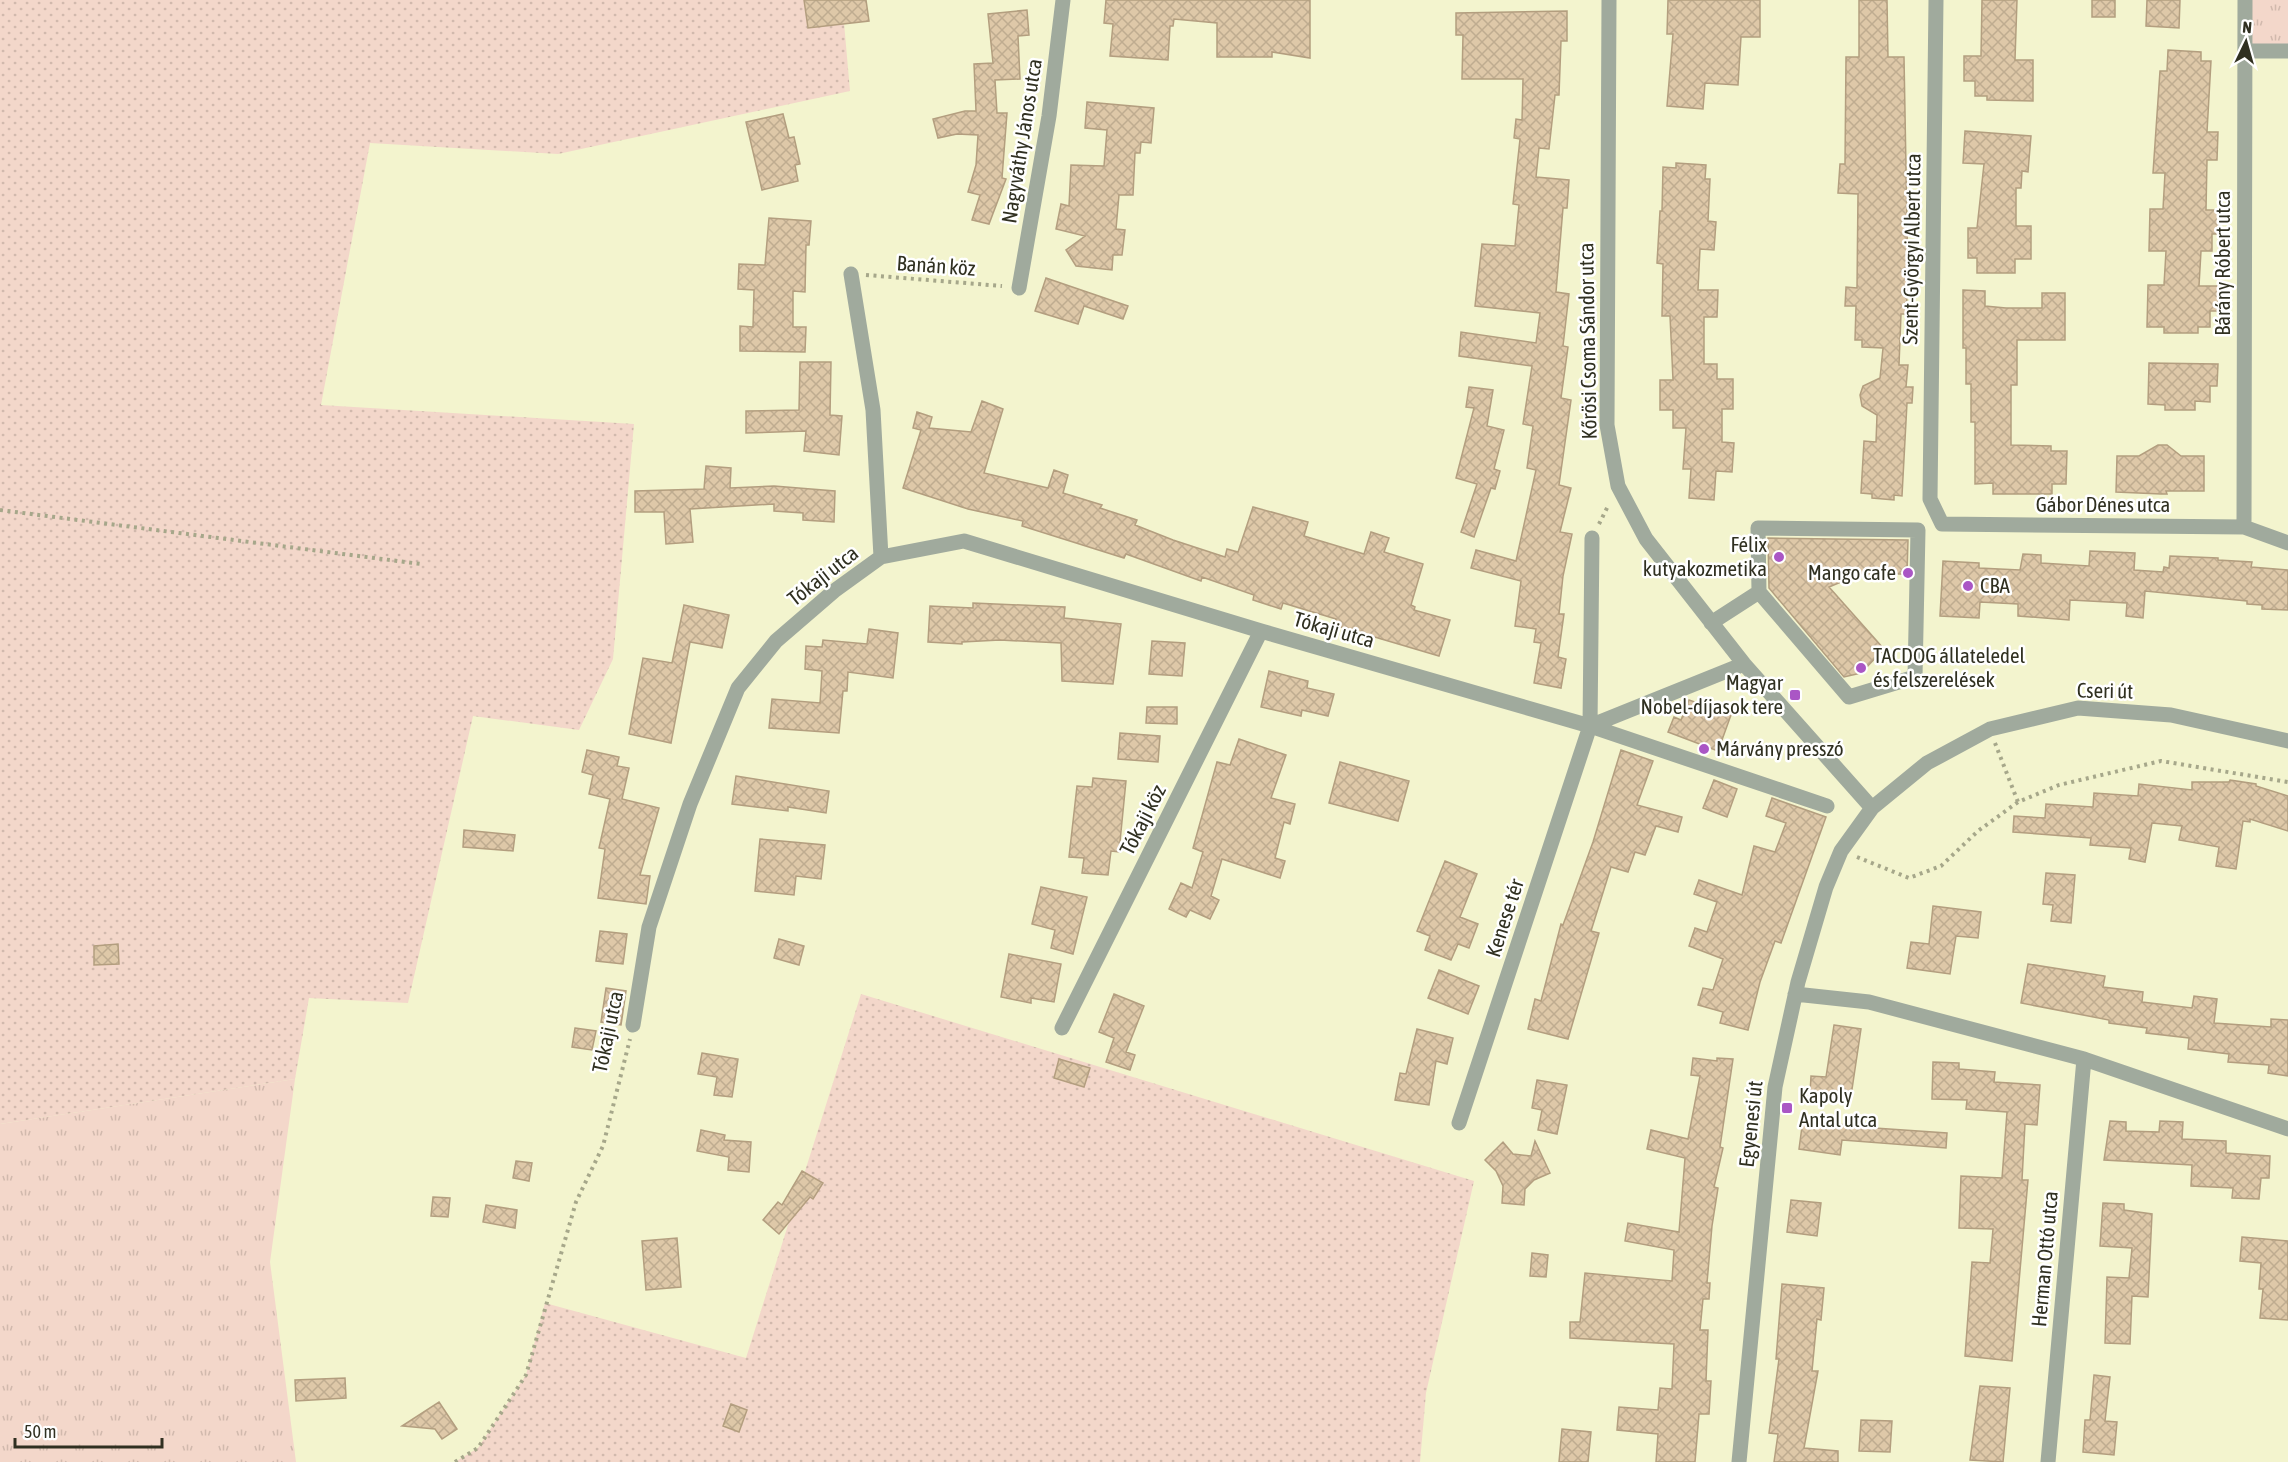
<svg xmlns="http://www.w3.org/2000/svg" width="2288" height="1462" font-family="'Asap Condensed',sans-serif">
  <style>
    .grass { fill: url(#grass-tufts) }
    .garden { fill: url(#garden-dots) }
    .building { fill: url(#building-cross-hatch); stroke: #b39e7f; stroke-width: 1.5 }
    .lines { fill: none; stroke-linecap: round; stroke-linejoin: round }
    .path { stroke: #a6a78a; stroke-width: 4; stroke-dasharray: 3 4.5; stroke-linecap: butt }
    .minor { stroke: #a0aa9d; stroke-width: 15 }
    .poi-dot { fill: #aa56c5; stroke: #fff; stroke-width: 2 }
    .labels { text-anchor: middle; stroke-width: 5; stroke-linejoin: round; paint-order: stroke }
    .street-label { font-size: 21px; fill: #303021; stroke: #fff }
    .poi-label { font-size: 21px; fill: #303021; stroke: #fff; text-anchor: start }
  </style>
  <defs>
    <pattern id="grass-tufts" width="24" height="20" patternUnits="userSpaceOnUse" patternTransform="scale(1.5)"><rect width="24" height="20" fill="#f3d7ca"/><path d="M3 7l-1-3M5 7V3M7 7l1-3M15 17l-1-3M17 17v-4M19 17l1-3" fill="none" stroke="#d1b9ad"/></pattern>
    <pattern id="garden-dots" width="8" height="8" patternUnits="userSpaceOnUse" patternTransform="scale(1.5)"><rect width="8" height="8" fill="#f3d7ca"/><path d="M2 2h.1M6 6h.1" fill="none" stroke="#d1b9ad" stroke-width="1.8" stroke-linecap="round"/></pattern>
    <pattern id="building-cross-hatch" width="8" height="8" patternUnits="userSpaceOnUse" patternTransform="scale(1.5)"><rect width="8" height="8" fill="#dec8a8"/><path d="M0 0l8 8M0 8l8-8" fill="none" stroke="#bfac90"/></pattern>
  </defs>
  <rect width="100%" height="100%" fill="#f3f4ce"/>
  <!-- grass -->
  <path class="grass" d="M2245 0H2288V51H2245Z
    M295 1079 270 1262 296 1462H0V1124Z"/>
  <!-- garden -->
  <path class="garden" d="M0 0H842L850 91 558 154 370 143 321 405 634 424 613 659 579 730 473 716 408 1003 309 998 295 1079 0 1124Z
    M861 994 1474 1181 1426 1393 1420 1462H455L478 1448 526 1375 545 1303 746 1358Z"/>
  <!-- building -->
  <path class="building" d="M804 0H866L869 21 808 28Z
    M1106 0H1310V58L1272 52V57H1217V23L1174 19 1173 26H1170L1168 60 1110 56 1113 24 1104 23Z
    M1668 0H1760V37H1741L1738 85 1705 83 1703 109 1667 106 1673 34H1667Z
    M1859 0H1887L1888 57H1904L1908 279 1906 314H1901L1899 365H1908L1906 387H1913L1912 403H1907L1902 496 1894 495V500L1872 498V494L1861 493 1864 441 1876 442 1877 415 1862 406 1860 395 1863 386 1880 378 1883 348 1862 347V340H1855L1856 306H1845L1846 287 1857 288 1858 194 1838 193 1840 164H1845L1846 57H1859Z
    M1982 0H2017L2015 60H2033V101L1987 100V96H1975V81H1964V56H1981Z
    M2092 0H2115V17H2092Z
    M2147 0H2180L2179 28 2146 26Z
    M1027 10 1029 35 1018 36 1020 79 995 80 997 113H1007L1002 178 1006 179 989 224 972 220 980 195 968 192 976 165 978 135 957 134 938 138 933 119 965 111H976L974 64 993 63 988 14Z
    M1567 11V41H1561L1559 95H1555L1549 149 1539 148 1536 177 1569 180 1567 208H1563L1556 292 1569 294 1563 346 1568 347 1561 398 1571 400 1559 485 1571 488 1560 532 1572 534 1563 576 1559 614H1564L1558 657 1566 659 1561 688 1534 683 1541 643 1534 642 1536 629 1515 626 1521 581 1471 568 1476 550 1516 561 1536 470 1527 468 1533 426 1523 424 1532 366 1459 356 1461 332 1536 343 1540 313 1475 306 1482 244 1515 246 1519 205 1513 204 1520 139 1514 138 1516 119 1522 120 1523 79H1462L1463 35H1456V13Z
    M2168 50 2201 52V61H2211L2207 132H2218L2217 160H2207L2206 210H2220V234H2212V251H2201L2199 286H2218V311H2210V327H2198V333H2164V327H2147L2148 285H2164L2166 251H2149L2150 209H2163L2165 173H2153L2160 71H2167Z
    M1087 102 1154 108 1151 143 1141 142 1140 153H1135L1133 195H1119L1116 229 1125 230 1122 255H1113L1112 270 1076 266 1066 250 1085 236 1056 229 1061 204 1069 206 1071 165 1104 166 1107 130 1085 128Z
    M783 114 789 138 794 137 800 164 795 165 798 181 762 190 746 122Z
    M1965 131 2031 136 2028 172 2022 171 2021 188H2016V226H2031V259H2015V273H1977V258H1968V228H1977L1984 164 1963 163Z
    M1676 163 1706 165 1705 179H1710L1708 221 1716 222 1714 250 1700 249 1698 290H1718L1717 317H1704V364H1717V379H1733V409H1722V442L1734 443 1732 472 1716 471 1714 500 1689 498 1691 469H1683L1686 428H1673V410H1660V380H1673L1670 316H1662L1663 264 1657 263 1660 211H1662L1663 167 1676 168Z
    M769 218 811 221 809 245H806L805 292 793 291V327H806L805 352 740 351V326L753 327 754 290 738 289 739 264 765 265Z
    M1046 278 1128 306 1123 319 1084 306 1078 324 1035 311Z
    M1963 290 1985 291V306L2006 308H2042V293H2065V340H2017V385H2011V445L2051 446V451H2067L2066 484H2052V494H1993V483L1975 484V422H1971V384H1966V348H1963Z
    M800 362H831L830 415 842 416 839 455 804 451 806 431 746 433V411L799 410Z
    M2149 363 2218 364 2217 386H2210V402L2195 401V410H2165V405L2148 404Z
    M1469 387 1493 390 1487 426 1504 430 1494 469 1500 471 1495 489 1491 488 1474 537 1461 532 1477 484 1456 478 1474 408 1466 407Z
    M982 401 1003 409 984 473 1048 488 1054 470 1068 475 1063 493 1102 505 1100 508 1137 520 1135 525 1173 540 1225 557 1227 549 1238 552 1253 507 1308 522 1304 536 1364 554 1371 532 1389 538 1384 552 1423 564 1411 605 1415 607 1414 610 1450 620 1439 656 1334 625 1336 619 1283 603 1281 609 1253 600 1254 595 1202 577 1201 581 1126 554 1124 558 1022 526 1023 521 968 509 903 488 921 430 913 428 917 412 932 417 929 428 971 432Z
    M2158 445H2167L2181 456H2204V491H2166L2167 494H2161L2116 492 2117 456H2139Z
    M706 466 731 468 730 488 774 486 835 491 834 522 803 520V513L774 511V504L690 509 693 542 666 544 664 512H635V491L704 489Z
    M1768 538 1908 540 1907 574H1860L1829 587 1884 649 1861 673 1844 677 1769 588Z
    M2090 551 2135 553 2134 570 2163 572 2164 567 2169 568 2170 556 2218 558V560L2252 562 2251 567 2288 570V610L2262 609V605L2247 604V601L2145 591 2143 618 2126 616 2127 603 2070 600 2069 620 2018 616V604L1980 602 1979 618 1940 616 1943 561 1979 563V568L2020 570 2023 554 2041 555V563L2089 566Z
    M973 603 1065 607 1064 618 1121 624 1113 684 1062 681 1061 643 1000 640 962 642V644L928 642 930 606 973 608Z
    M684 605 729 615 722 648 690 642 671 743 629 734 643 658 672 663Z
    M869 629 898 633 893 678 848 672 847 691H843L839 733 769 728 772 699 820 703 822 671 805 669 806 646 822 647 823 640 867 644Z
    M1152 641 1185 643 1182 676 1149 674Z
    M1269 671 1308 681 1307 688 1334 694 1328 716 1302 710 1301 716 1261 707Z
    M1689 700 1731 715 1718 751 1668 732 1674 717 1681 720Z
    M1147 707H1177V724L1146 723Z
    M1120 733 1160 736 1158 762 1118 759Z
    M1239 739 1286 755 1271 798 1295 804 1290 824 1284 822 1275 858 1285 861 1280 878 1222 859 1211 896 1219 900 1210 919 1190 910 1186 917 1169 909 1181 883 1192 888 1203 852 1193 848 1217 762 1230 765Z
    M587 750 619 757 617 766 629 768 622 799 659 808 640 875 650 876 646 904 598 898 605 849 599 848 610 799 589 794 593 775 582 772Z
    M1621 750 1653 761 1637 805 1682 817 1678 832 1656 826 1645 855 1635 852 1628 872 1611 867 1591 931 1599 933 1568 1039 1528 1029 1535 999 1541 1001 1561 924 1563 925 1593 842Z
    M1340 762 1409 781 1398 821 1329 803Z
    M736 776 829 791 826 813 788 807V811L732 804Z
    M1093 778 1126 781 1119 852 1111 851 1108 875 1082 873 1084 858 1069 857 1077 786 1092 787Z
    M1714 780 1737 789 1727 817 1703 808Z
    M2230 780 2256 784V786L2288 796V831L2250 819V822L2243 821 2236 869 2216 866 2219 847 2179 840 2182 826 2152 823 2145 862 2129 859 2131 848 2090 845 2091 838 2013 832 2014 816 2045 818 2046 804 2093 807 2094 793 2138 796 2139 784 2192 790V782H2229Z
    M1772 798 1826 817 1781 943 1775 941 1760 982 1748 1030 1720 1023 1723 1012 1698 1005 1703 988 1713 990 1723 959 1689 946 1695 928 1707 932 1717 902 1694 894 1699 880 1742 895 1754 846 1775 852 1786 823 1766 816Z
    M464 830 515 835 513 851 463 847Z
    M760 839 825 845 821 879 796 876 794 895 755 891Z
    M1445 861 1477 874 1460 917 1478 924 1469 948 1458 944 1451 960 1425 950 1430 936 1417 931Z
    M2046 873 2075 875 2071 923 2051 921 2053 905 2043 904Z
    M1041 887 1087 897 1073 954 1051 948 1055 930 1032 924Z
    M1933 906 1981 912 1978 938 1956 936 1950 974 1907 968 1911 942 1929 944Z
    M600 931 627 934 623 964 596 961Z
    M779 939 804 946 799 965 774 958Z
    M118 944 119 964 94 965V946Z
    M1009 954 1061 964 1054 1002 1031 998V1003L1001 997Z
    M2028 964 2105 976 2103 987 2143 992 2142 1002 2192 1008 2194 996 2217 999 2214 1023 2271 1027V1019L2288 1020V1076L2268 1073 2269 1065 2228 1062 2229 1054 2188 1049 2189 1038 2146 1033 2147 1028 2109 1023V1020L2021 1003Z
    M1439 970 1479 986 1468 1014 1428 998Z
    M606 988 626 991 621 1025 601 1022Z
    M1114 994 1144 1006 1126 1052 1135 1055 1130 1070 1106 1062 1114 1038 1099 1032Z
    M1834 1025 1861 1029 1851 1096 1810 1093 1811 1076 1826 1077Z
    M575 1028 596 1031 592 1050 572 1047Z
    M1417 1029 1453 1038 1447 1064 1436 1061 1429 1105 1395 1100 1400 1073 1406 1074Z
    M702 1053 738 1059 732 1097 714 1095 717 1077 698 1074Z
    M1693 1058 1717 1061V1058L1733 1059 1720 1147 1723 1148 1714 1187 1718 1188 1712 1226 1707 1283H1710L1709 1299H1703L1700 1330H1708L1706 1381H1711L1709 1414H1699L1695 1462H1656L1658 1434 1617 1430 1619 1407 1658 1410 1660 1388 1672 1389 1674 1344 1570 1338V1322H1580L1585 1273 1672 1281 1674 1250 1625 1241 1628 1223 1679 1232 1685 1158 1647 1149 1651 1130 1688 1139 1700 1076 1691 1075Z
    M1059 1059 1090 1068 1084 1087 1054 1078Z
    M1933 1062 1959 1063V1069L1995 1072 1994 1082 2040 1085 2037 1125 2025 1124 2022 1180H2028L2012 1361 1965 1356 1972 1262 1990 1263 1993 1229 1959 1228 1961 1176 2002 1178 2007 1112 1966 1109 1967 1100 1932 1099Z
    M1537 1080 1567 1085 1557 1134 1538 1130 1542 1110 1532 1108Z
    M1803 1119 1860 1127 1947 1133 1946 1148 1842 1140 1840 1155 1799 1149Z
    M2110 1121 2126 1122V1131L2159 1132 2160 1121 2183 1122 2182 1139 2226 1141V1153L2270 1156 2269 1178H2261L2259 1199 2232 1198 2233 1188 2191 1186 2192 1165 2104 1160Z
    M701 1130 725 1135 724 1140 751 1142 749 1172 728 1170 729 1157 697 1151Z
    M1535 1141 1550 1173 1534 1180 1525 1189 1524 1205 1502 1203 1503 1186 1496 1171 1485 1160 1503 1142 1513 1154 1531 1156Z
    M516 1161 532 1163 529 1181 513 1178Z
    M802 1171 823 1183 813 1199 810 1197 779 1234 763 1220 778 1202 782 1205Z
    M433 1197 450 1198 448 1217 431 1216Z
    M1791 1200 1821 1203 1817 1236 1787 1232Z
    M2103 1203 2124 1204V1210L2152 1214 2148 1297 2132 1296 2130 1344 2105 1343 2107 1277 2129 1278 2132 1248 2100 1246Z
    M486 1205 517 1210 515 1228 483 1222Z
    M2242 1237 2288 1241V1320L2260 1318 2263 1289H2259L2261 1263 2240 1261Z
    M677 1238 681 1287 646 1290 642 1241Z
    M1532 1253 1548 1255 1546 1277 1530 1276Z
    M1782 1284 1824 1288 1821 1320 1817 1319 1812 1371H1818L1804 1448 1838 1451V1462H1774L1778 1434 1769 1433 1779 1359H1776Z
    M2094 1375 2110 1377 2105 1421 2117 1422 2114 1455 2083 1452 2085 1420H2090Z
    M345 1378 346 1398 296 1401 295 1380Z
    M1980 1386 2010 1388 2003 1462 1970 1460Z
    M439 1402 457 1429 442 1439 435 1429 402 1426Z
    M731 1404 747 1410 739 1432 723 1426Z
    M1861 1420 1892 1421 1890 1452 1859 1451Z
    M1562 1429 1591 1432 1588 1462H1559Z"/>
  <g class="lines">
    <!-- path -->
    <path class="path" d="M866 275 1002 286
      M0 510 421 564
      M1599 524 1609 504
      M1995 743 2018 802
      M1857 857 1909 878 1941 866 1978 831 2018 802 2059 785 2161 761 2288 782
      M455 1462 478 1448 526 1375 576 1202 603 1146 630 1039"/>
    <!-- minor -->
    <path class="minor" d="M1609 0 1607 425 1618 486 1646 539 1744 664 1872 808
      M1936 0 1930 499 1942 524 2244 527 2288 543
      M2245 51H2288
      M851 274 873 410 881 557
      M1019 288 1049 116 1063 0
      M2244 527 2245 0
      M1758 528 1918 530 1915 677 1849 697 1759 592Z
      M1711 623 1759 592
      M1590 726 1744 664
      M1795 994 1869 1002 2084 1059 2288 1129
      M633 1025 649 927 690 804 738 688 776 641 834 591 881 557 964 541 1261 631 1590 726 1827 806
      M1062 1028 1261 631
      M1459 1123 1590 726 1592 538
      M1739 1462 1775 1087 1798 982 1826 887 1841 851 1872 808 1927 763 1990 729 2078 708 2171 715 2288 741
      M2048 1462 2084 1059"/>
  </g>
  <!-- markers -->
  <g class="poi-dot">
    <circle cx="1779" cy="557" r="6"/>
    <circle cx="1908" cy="573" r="6"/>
    <circle cx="1968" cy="586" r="6"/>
    <circle cx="1861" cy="668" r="6"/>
    <rect x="1789" y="689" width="12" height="12" rx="3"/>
    <circle cx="1704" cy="749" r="6"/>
    <rect x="1781" y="1102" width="12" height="12" rx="3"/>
  </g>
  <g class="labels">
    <!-- street labels -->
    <g class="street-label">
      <text transform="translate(1022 141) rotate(-81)" y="7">Nagyváthy János utca</text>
      <text transform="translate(1912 249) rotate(-89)" y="7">Szent-Györgyi Albert utca</text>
      <text transform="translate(2223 263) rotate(-90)" y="7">Bárány Róbert utca</text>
      <text transform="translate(936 266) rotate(4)" y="7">Banán köz</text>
      <text transform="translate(1588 341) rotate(-91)" y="7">Kőrösi Csoma Sándor utca</text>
      <text x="2103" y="512">Gábor Dénes utca</text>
      <text transform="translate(823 576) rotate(-38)" y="7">Tókaji utca</text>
      <text transform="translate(1334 630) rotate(16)" y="7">Tókaji utca</text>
      <text transform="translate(2105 691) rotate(1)" y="7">Cseri út</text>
      <text transform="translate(1143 820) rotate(-63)" y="7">Tókaji köz</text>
      <text transform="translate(1505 918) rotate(-72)" y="7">Kenese tér</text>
      <text transform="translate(608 1032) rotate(-78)" y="7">Tókaji utca</text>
      <text transform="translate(1751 1124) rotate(-84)" y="7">Egyenesi út</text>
      <text transform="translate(2045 1259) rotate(-85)" y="7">Herman Ottó utca</text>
    </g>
    <!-- poi labels -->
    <g class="poi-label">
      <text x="1767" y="552" text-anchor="end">Félix<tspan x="1767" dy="24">kutyakozmetika</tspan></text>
      <text x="1896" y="580" text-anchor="end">Mango cafe</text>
      <text x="1980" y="593">CBA</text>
      <text x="1873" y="663">TACDOG állateledel<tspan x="1873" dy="24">és felszerelések</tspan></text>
      <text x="1783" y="690" text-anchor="end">Magyar<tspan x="1783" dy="24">Nobel-díjasok tere</tspan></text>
      <text x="1716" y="756">Márvány presszó</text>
      <text x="1799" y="1103">Kapoly<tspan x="1799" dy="24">Antal utca</tspan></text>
    </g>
  </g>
  <!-- north arrow -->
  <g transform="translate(2246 42) rotate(5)" stroke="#ffffff" stroke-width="4.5" paint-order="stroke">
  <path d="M0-4.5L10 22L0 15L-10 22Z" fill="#303021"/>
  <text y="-9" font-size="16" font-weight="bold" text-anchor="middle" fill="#303021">N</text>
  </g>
  <!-- scale -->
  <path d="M15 1438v9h147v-9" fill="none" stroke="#303021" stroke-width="3"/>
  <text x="24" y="1438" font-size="18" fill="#303021" stroke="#ffffff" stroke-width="4.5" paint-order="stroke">50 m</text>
</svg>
